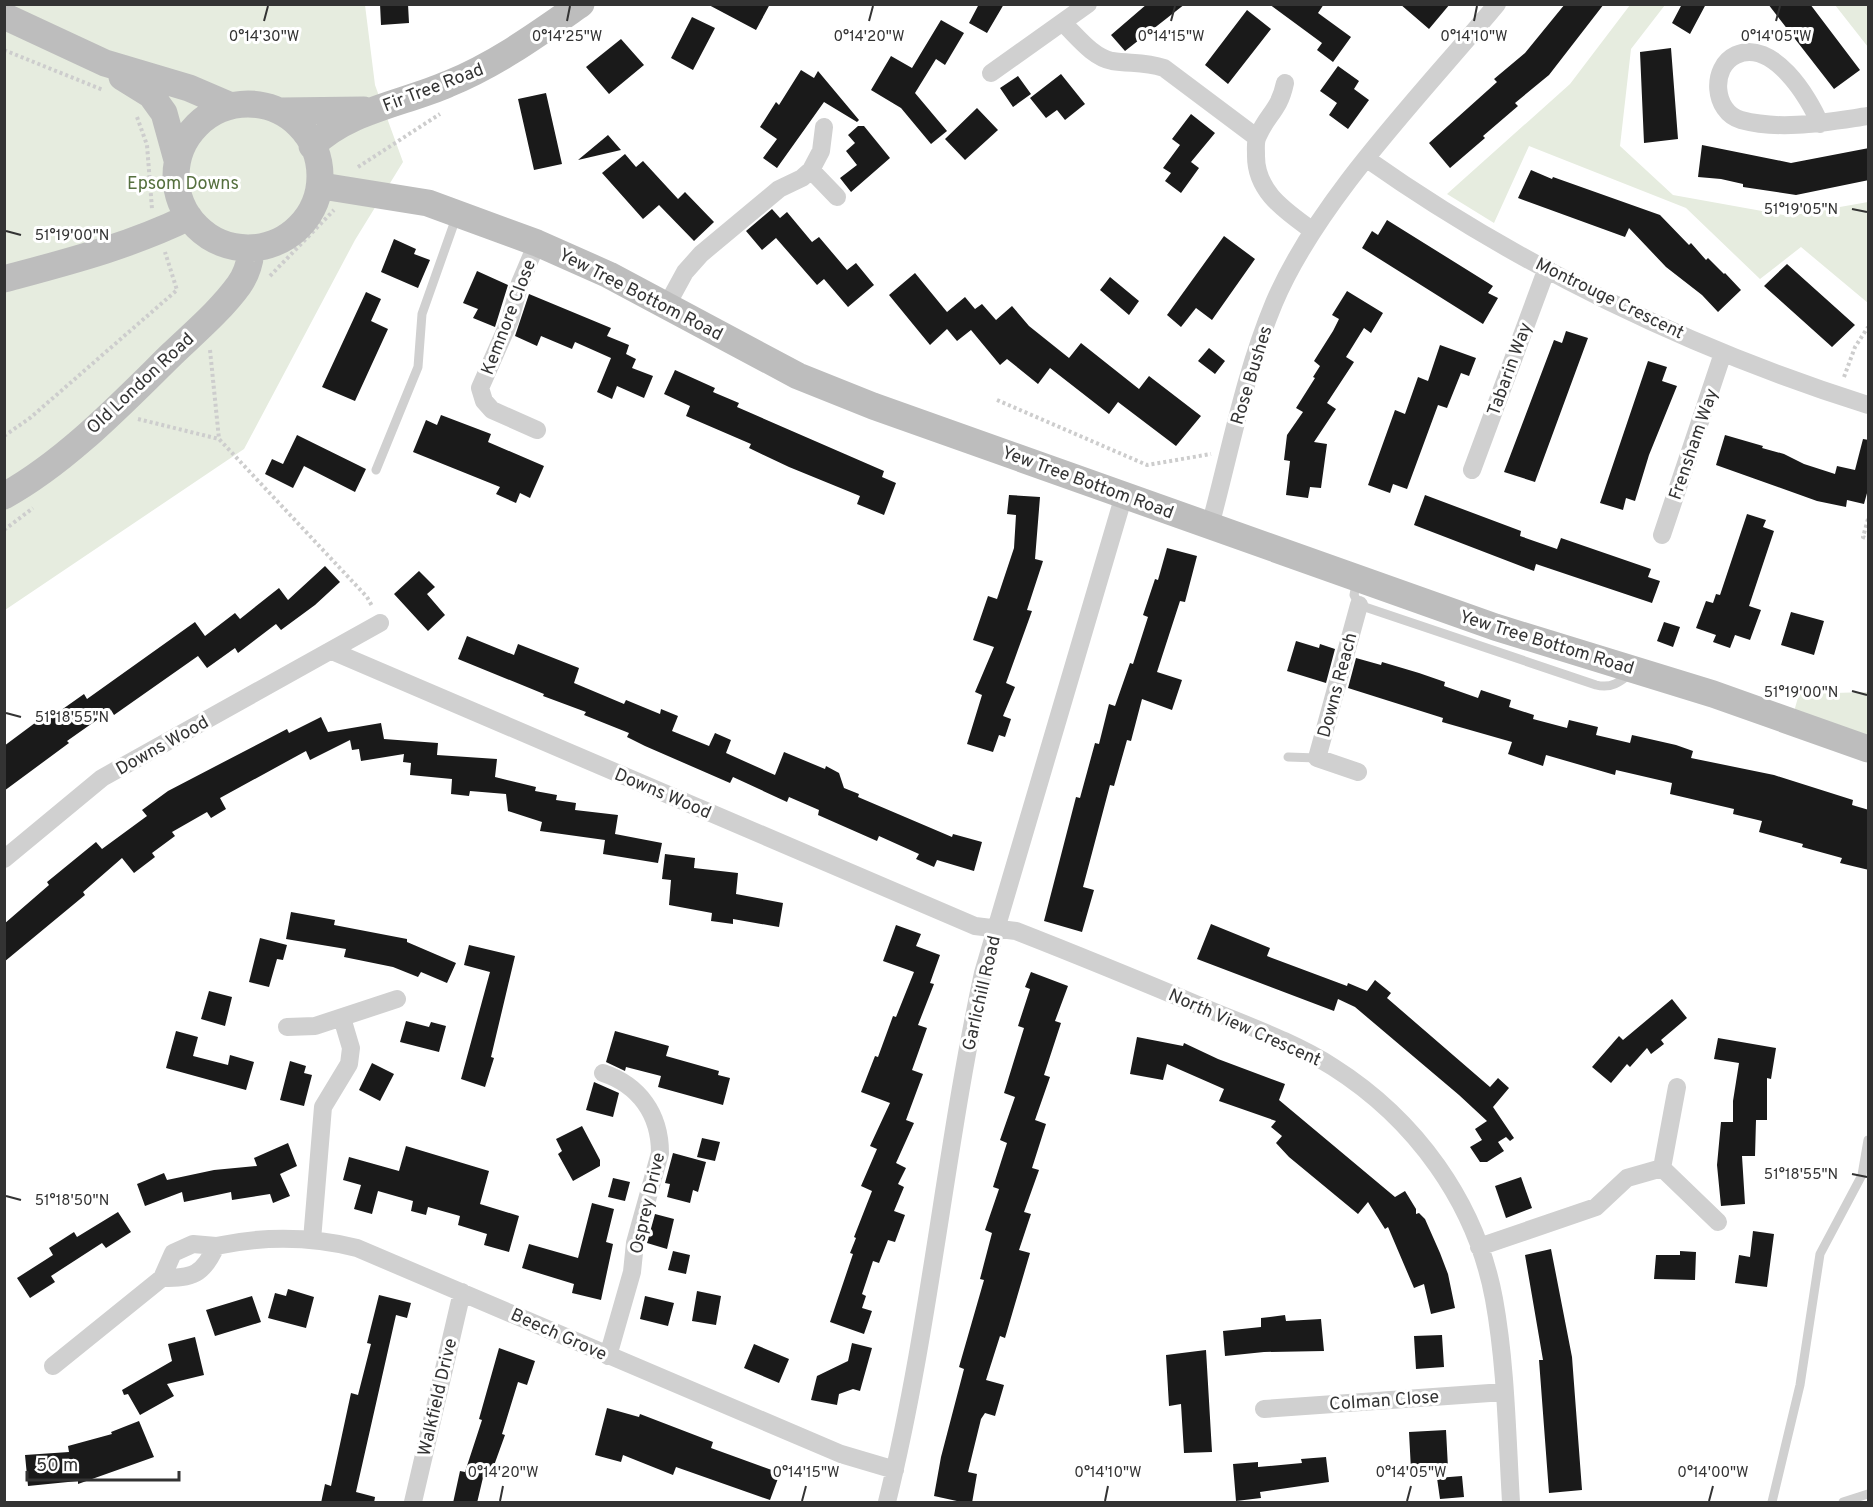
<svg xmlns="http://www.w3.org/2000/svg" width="1873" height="1507" font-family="Overpass,sans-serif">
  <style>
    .green { fill: #e6ecdf }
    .building { fill: #1a1a1a }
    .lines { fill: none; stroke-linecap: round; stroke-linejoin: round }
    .path { stroke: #cdcdcd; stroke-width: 4; stroke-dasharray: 3 3; stroke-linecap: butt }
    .lane { stroke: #d0d0d0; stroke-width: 9 }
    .street { stroke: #d0d0d0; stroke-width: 18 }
    .secondary { stroke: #bdbdbd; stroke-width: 27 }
    .ticks { fill: none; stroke: #333; stroke-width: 2 }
    .labels { text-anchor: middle; stroke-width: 6; stroke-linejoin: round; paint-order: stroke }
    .street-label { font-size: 18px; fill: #333; stroke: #fff }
    .park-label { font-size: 18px; fill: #56703f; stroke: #fff }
    .ticks-label { font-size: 15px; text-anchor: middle; fill: #333; stroke: #fff; stroke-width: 6; stroke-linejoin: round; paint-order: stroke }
  </style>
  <rect width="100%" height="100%" fill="#fff"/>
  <!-- green -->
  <path class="green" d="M5 5H365L375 85 403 162 355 240 244 449 5 610Z
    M1630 5H1665L1631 49 1620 146 1673 195 1789 216 1868 202V303L1801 247 1760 279 1686 208 1529 146 1494 223 1447 194 1570 84Z
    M1835 5H1868V47Z
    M1868 692V749L1791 722 1799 694Z"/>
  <!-- building -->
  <path class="building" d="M380 4H408L409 23 381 25Z
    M707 4H770L756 30Z
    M979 4H1004L987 33 969 23Z
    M1147 4H1185L1125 51 1111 35Z
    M1269 4H1324L1318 13 1351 37 1333 62 1317 50 1322 43Z
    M1400 4H1450L1429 29Z
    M1565 4H1604L1549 75 1515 103 1518 106 1483 136 1485 138 1450 168 1429 143 1497 82 1494 79 1525 53Z
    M1682 4H1706L1690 34 1672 23Z
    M1768 4H1810L1860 70 1834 89Z
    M1247 10 1271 29 1228 84 1205 65Z
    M692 17 715 28 693 70 671 58Z
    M941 20 964 33 945 65 936 59 915 93 947 131 931 144 901 108 871 90 891 56 912 68Z
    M621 39 644 65 609 94 586 67Z
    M1671 48 1678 139 1644 143 1640 52Z
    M1338 66 1359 81 1354 89 1369 100 1348 129 1329 115 1337 103 1320 91Z
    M801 70 814 78 818 71 859 120 857 122 824 102 777 168 763 158 777 139 760 127 776 102 779 105Z
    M1061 74 1085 104 1065 120 1057 110 1046 118 1030 98Z
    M1018 76 1031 94 1013 107 1000 88Z
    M546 93 562 164 534 170 518 99Z
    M977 108 998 130 965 160 945 139Z
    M1191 114 1215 133 1191 162 1199 168 1181 193 1165 181 1171 173 1163 168 1180 145 1172 139Z
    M858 126H864L890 158 851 192 840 178 857 165 846 151 855 143 848 135Z
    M608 135 621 150 578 160Z
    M1702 145 1791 163 1869 148V180L1796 195 1743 187V184L1721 179 1698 177Z
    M625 154 636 167 643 161 678 199 685 192 714 222 694 241 659 205 643 219 602 173Z
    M1531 170 1552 179 1553 177 1660 215 1689 245 1691 243 1706 260 1708 258 1724 274 1725 273 1741 290 1718 312 1702 295 1666 267 1629 228 1625 237 1518 198Z
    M772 209 780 218 787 212 812 242 819 237 847 270 856 263 874 285 848 307 824 279 817 285 776 238 762 250 746 231Z
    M1387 220 1493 286 1488 293 1498 298 1483 324 1362 248 1372 231 1378 235Z
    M1224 236 1255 259 1212 320 1196 308 1181 327 1167 315Z
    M394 239 416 249 414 254 430 260 418 288 381 272Z
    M1787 264 1855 325 1832 347 1764 286Z
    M477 271 508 285 495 327 473 318 478 309 463 303Z
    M915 273 947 312 965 297 975 309 982 304 996 320 1012 306 1029 326 1069 358 1081 343 1139 389 1149 376 1201 416 1176 446 1118 402 1109 414 1050 368 1038 384 1007 359 1000 365 971 330 957 341 947 329 930 345 889 295Z
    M1110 277 1139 301 1129 315 1100 290Z
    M1347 291 1383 313 1371 333 1364 328 1346 357 1354 362 1327 403 1336 409 1314 442 1327 444 1321 488 1310 487 1308 498 1286 495 1290 461 1284 460 1287 435 1303 412 1296 408 1315 378 1313 377 1320 366 1314 361 1333 331 1339 319 1332 315Z
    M366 292 381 299 371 321 388 329 355 401 322 387Z
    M529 294 611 328 607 336 629 345 626 354 636 359 632 368 653 376 644 398 617 386 612 399 597 392 611 358 575 342 572 349 541 336 537 346 515 336Z
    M1566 331 1588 338 1535 482 1504 472 1554 340 1562 343Z
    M1440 345 1476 358 1469 376 1461 373 1447 408 1438 405 1407 489 1393 484 1390 493 1368 485 1395 410 1405 414 1418 377 1428 381Z
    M1209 348 1225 361 1215 374 1198 361Z
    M1648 361 1667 367 1662 381 1677 386 1649 455 1635 501 1626 498 1623 510 1600 503Z
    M675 370 715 388 713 392 739 403 737 407 884 471 882 477 896 483 884 515 857 504 860 496 789 467 749 448 751 444 686 416 690 406 664 394Z
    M441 415 491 434 488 442 544 466 530 498 520 493 516 503 496 494 500 487 413 452 426 420 437 425Z
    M297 435 366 469 355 492 304 466 293 488 265 474 272 459 283 464Z
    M1725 435 1763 446 1762 448 1784 454 1804 464 1835 474 1837 466 1855 470 1863 439 1869 440V486L1864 504 1847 500 1846 507 1817 501 1716 465Z
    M1009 495 1040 497 1035 559 1043 561 1027 610 1032 611 1006 683 1015 687 1003 716 1011 719 1005 737 999 735 993 752 967 744 982 695 975 692 994 647 973 640 988 596 997 599 1014 548 1016 515 1007 514Z
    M1425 495 1521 531 1520 536 1557 549 1561 538 1651 569 1648 577 1660 581 1652 603 1536 564 1534 571 1414 525Z
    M1747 514 1766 520 1763 527 1774 531 1749 606 1761 610 1750 640 1735 635 1730 648 1713 642 1716 635 1696 628 1706 601 1713 603 1716 594 1720 595Z
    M1167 548 1197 556 1185 602 1180 601 1157 672 1182 680 1172 710 1142 699 1131 741 1127 740 1114 786 1110 785 1083 887 1094 890 1082 932 1044 921 1076 797 1080 798 1095 743 1099 744 1109 704 1115 706 1130 663 1133 664 1148 617 1143 615 1155 579 1158 580Z
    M325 566 340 582 315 605 281 630 276 624 238 653 235 648 207 668 198 656 114 715 111 710 67 741 69 743 4 791V746L47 714 50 718 84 694 87 699 195 622 205 636 235 613 240 619 279 588 288 600Z
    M419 571 435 587 427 594 445 615 428 631 394 594Z
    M1791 612 1824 621 1814 655 1781 645Z
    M1664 622 1680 627 1673 647 1657 641Z
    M467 636 514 655 518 644 579 668 574 683 624 704 626 700 660 714 661 709 678 716 672 731 709 746 715 733 731 740 726 753 775 775 784 752 825 769 826 766 839 773 844 788 859 794 858 797 952 837 953 834 982 842 974 871 937 860 934 867 916 859 919 854 879 836 877 841 818 815 819 810 789 797 787 802 733 777 730 783 645 746 627 737 629 733 584 715 586 712 543 696 544 694 458 659Z
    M1296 641 1319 648 1320 644 1335 649 1326 683 1287 671Z
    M1356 658 1381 665 1382 662 1419 673 1445 682 1444 686 1478 698 1481 690 1511 700 1509 707 1534 715 1533 719 1567 728 1569 720 1598 727 1596 735 1630 743 1632 735 1676 745 1693 751 1691 758 1774 775 1853 800 1852 805 1869 810V870L1840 863 1842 858 1802 847 1803 844 1759 832 1762 821 1733 814 1734 809 1670 794 1672 783 1616 770 1615 775 1546 755 1543 766 1508 754 1512 742 1442 722 1443 718 1348 688Z
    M321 717 328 732 381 723 384 739 438 743 437 755 497 759 495 777 536 787 535 791 557 795 556 800 576 803 575 810 618 815 615 834 662 843 658 863 603 854 605 840 540 831 542 822 508 811 506 794 470 791 469 796 451 794 452 779 410 775 411 763 403 762 404 754 361 761 359 749 352 750 350 740 310 760 306 751 220 798 226 809 211 818 207 812 172 832 175 836 152 853 155 857 134 873 122 858 83 892 85 895 4 962V924L49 885 47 882 96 842 102 849 147 816 142 810 168 791 287 729 289 733Z
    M665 854 695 858 694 868 738 873 736 894 783 903 779 927 733 919V924L711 921 712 913 669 905 671 880 662 879Z
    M291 912 335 920 334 925 407 939V942L456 963 447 983 421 972 418 977 393 967 344 957 346 949 286 939Z
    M1211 924 1270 948 1267 956 1347 986 1348 983 1367 991 1375 980 1391 993 1387 998 1490 1087 1498 1078 1509 1088 1493 1107 1514 1138 1510 1141 1506 1137 1498 1142 1504 1151 1487 1162H1480L1470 1147 1482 1140 1475 1129 1487 1121 1459 1095 1355 1007 1338 999 1334 1011 1197 959Z
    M896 925 921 934 916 946 940 955 930 983 934 984 918 1025 927 1028 912 1070 923 1074 906 1120 914 1123 896 1163 906 1168 898 1184 904 1187 894 1211 905 1215 895 1242 888 1240 879 1263 873 1261 862 1294 866 1296 862 1308 872 1311 864 1334 830 1322 853 1254 850 1253 856 1238 854 1237 872 1191 861 1186 877 1149 870 1146 890 1103 861 1092 875 1056 878 1057 893 1016 896 1017 914 972 883 961Z
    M260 938 287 945 283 960 277 959 269 987 249 982Z
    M469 945 515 956 491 1057 494 1058 485 1087 461 1079 490 972 464 965Z
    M1031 972 1068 986 1055 1021 1061 1023 1044 1075 1050 1077 1035 1120 1046 1124 1032 1168 1039 1170 1024 1212 1031 1214 1019 1250 1030 1253 1005 1338 1000 1336 986 1380 1004 1385 995 1416 985 1413 981 1419 968 1472 977 1474 972 1503H966L934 1496 941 1457 964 1369 959 1367 984 1280 980 1279 992 1233 985 1230 999 1189 993 1187 1007 1143 1000 1140 1015 1097 1004 1093 1024 1028 1018 1026 1030 989 1025 987Z
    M209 991 232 997 225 1026 201 1019Z
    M1672 999 1687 1018 1661 1040 1664 1044 1651 1054 1647 1048 1630 1067 1627 1064 1611 1083 1592 1067 1619 1036 1623 1040Z
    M406 1021 429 1027 431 1022 446 1026 439 1052 400 1042Z
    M176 1031 198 1037 193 1056 228 1065 230 1055 254 1062 246 1090 166 1068Z
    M615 1031 669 1046 666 1056 719 1071 718 1075 730 1078 723 1105 658 1087 661 1076 626 1067 625 1071 606 1062Z
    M1137 1037 1183 1046 1184 1043 1218 1059 1285 1084 1279 1100 1395 1197 1405 1191 1416 1209V1214L1419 1213 1425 1219 1440 1253 1448 1274 1455 1308 1431 1314 1424 1284 1414 1288 1388 1227 1385 1229 1368 1202 1358 1214 1289 1157 1276 1143 1282 1136 1271 1127 1276 1121 1219 1101 1224 1089 1167 1064 1163 1080 1130 1074Z
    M1718 1038 1776 1048 1771 1079 1767 1078V1120H1756L1755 1156H1742L1745 1204 1721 1206 1717 1165 1721 1122H1733V1101L1739 1063 1714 1059Z
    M290 1061 306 1066 304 1073 312 1075 304 1106 280 1100Z
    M372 1063 394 1074 380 1101 359 1090Z
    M594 1082 619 1093 613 1117 586 1110Z
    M582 1126 600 1160V1166L573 1181 558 1154 562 1151 556 1139Z
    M702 1138 720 1142 715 1161 697 1157Z
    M288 1143 297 1166 280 1174 290 1196 273 1203 270 1194 232 1200 231 1192 184 1202 182 1192 145 1206 137 1184 164 1173 167 1180 214 1170 257 1166 254 1158Z
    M406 1146 489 1171 480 1204 519 1216 509 1252 484 1245 487 1234 458 1225 460 1216 428 1207 426 1215 411 1211 413 1201 378 1191 372 1214 354 1209 361 1185 343 1180 349 1157 399 1171Z
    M673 1153 706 1162 698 1192 693 1190 690 1203 667 1197 670 1184 665 1183Z
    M1521 1177 1532 1208 1506 1218 1495 1186Z
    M613 1178 630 1182 625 1201 608 1197Z
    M592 1203 614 1209 606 1242 613 1244 601 1300 572 1293 574 1284 522 1268 529 1244 578 1258Z
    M118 1212 131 1232 106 1248 102 1243 51 1276 55 1282 30 1298 17 1278 53 1255 49 1248 74 1232 77 1237Z
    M655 1214 674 1219 667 1249 647 1243Z
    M1753 1231 1774 1234 1767 1287 1735 1283 1739 1255 1750 1257Z
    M1551 1249 1572 1357 1582 1490 1549 1493 1539 1360H1543L1525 1255Z
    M673 1251 690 1255 686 1274 668 1270Z
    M1680 1251 1696 1252 1695 1280 1654 1279 1656 1255H1680Z
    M288 1289 314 1297 306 1328 268 1318 275 1293 286 1296Z
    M697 1291 721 1296 716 1325 692 1321Z
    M379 1295 411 1303 407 1318 396 1315 356 1492 375 1497 374 1503H321L325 1484 331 1486 351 1393 358 1395 371 1344 367 1343Z
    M252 1296 261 1322 215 1336 206 1310Z
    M645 1296 674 1303 668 1326 640 1319Z
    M1285 1315 1286 1321 1321 1319 1324 1351 1264 1352 1225 1356 1223 1331 1261 1327V1318Z
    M1442 1335 1444 1367 1416 1369 1414 1336Z
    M195 1337 204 1375 167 1384 174 1396 140 1415 128 1394 124 1395 122 1390 172 1361 168 1344Z
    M852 1343 872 1348 860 1391 853 1389 839 1394 837 1405 811 1400 817 1376 848 1361Z
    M754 1344 789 1359 779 1383 744 1368Z
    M499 1348 535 1361 527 1385 518 1382 502 1434 505 1435 492 1471 485 1469 477 1503H453L460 1471 465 1472 482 1420 479 1419Z
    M1206 1350 1212 1452 1184 1453 1181 1404 1169 1406 1166 1355Z
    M607 1408 639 1417 640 1414 713 1442 711 1448 780 1473 770 1500 676 1467 673 1475 623 1455 621 1462 595 1455Z
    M139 1421 154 1457 78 1484V1481L28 1486 25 1455 69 1452 68 1446 112 1434 111 1432Z
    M1446 1430 1448 1468 1411 1470 1409 1432Z
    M1326 1457 1329 1482 1260 1492 1261 1498 1236 1501 1233 1464 1258 1462V1467L1302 1463 1301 1459Z
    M1462 1476 1464 1497 1440 1499 1437 1478Z"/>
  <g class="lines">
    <!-- path -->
    <path class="path" d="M1868 4V6
      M4 50 103 90
      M137 117 147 145 152 209
      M358 167 440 114
      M270 276 334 210
      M210 350 219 439
      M1844 377 1855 347 1868 327
      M997 400 1147 465 1211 454
      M138 419 219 439 367 597 372 606
      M4 436 30 418 177 290 165 252
      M1868 519 1863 537 1868 539
      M4 530 33 508"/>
    <!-- lane -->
    <path class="lane" d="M376 470 418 367 422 314 457 215
      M1357 580 1354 595 1359 605 1596 685C1611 689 1620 682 1631 673
      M1288 757 1317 758
      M1772 1502 1800 1385 1820 1254 1862 1175 1868 1140
      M1843 1502 1868 1494"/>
    <!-- street -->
    <path class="street" d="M1063 23C1077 36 1092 57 1112 61 1131 64 1144 61 1164 68L1256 137
      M991 73 1088 4
      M1285 83C1279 111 1268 113 1258 136 1255 141 1256 148 1256 154 1255 192 1286 211 1313 231
      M1820 124C1809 97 1772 38 1736 55 1710 67 1713 112 1741 120 1782 131 1827 122 1868 116
      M1367 159C1517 265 1693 350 1868 405
      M811 170 821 151 824 127
      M667 305 685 272 701 254 779 189 802 178 811 170 837 197
      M537 430 492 410 484 401 480 388 510 320 520 283 537 243
      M1472 470 1547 268
      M1210 526C1230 452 1244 375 1274 303 1318 199 1424 92 1497 4
      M1662 535 1723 353
      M332 651 975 926 1016 931C1080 956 1143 982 1205 1008 1248 1026 1294 1042 1333 1067 1415 1119 1476 1202 1494 1299 1506 1365 1507 1435 1511 1502
      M1358 772 1317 758 1359 605
      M4 859 102 778 380 623
      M287 1027 315 1026 397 999
      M603 1073C639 1085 660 1114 660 1153L635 1243 632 1272 608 1356
      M1677 1087 1662 1168 1718 1222
      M312 1240 323 1107 349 1064 351 1048 342 1018
      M1479 1247 1596 1207 1627 1178 1662 1168
      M162 1278C193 1278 203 1275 216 1246 263 1236 310 1236 357 1248L841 1454 895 1470
      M53 1366 162 1278 173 1253 193 1244 216 1246
      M1264 1409 1504 1392
      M413 1502 462 1292
      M887 1502C930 1328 945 1148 983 973L1124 495"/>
    <!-- secondary -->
    <path class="secondary" d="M4 16 105 63 189 88 231 106
      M122 77 151 95 164 113 177 160
      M176 176a72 72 0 1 1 144 0a72 72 0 1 1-144 0Z
      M281 111 364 110
      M312 146C349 110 402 104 448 84 497 64 538 34 581 4
      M322 186 428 203 537 243 609 275 798 376 873 406 1495 627 1713 694 1868 749
      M4 279C67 262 130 246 189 217
      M4 496C67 461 121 404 172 354 195 332 221 310 239 285 246 275 250 263 251 251"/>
  </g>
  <!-- ticks -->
  <path class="ticks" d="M264 21 268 6M567 21 570 6M869 21 873 6M1171 21 1175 6M1474 21 1477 6M1776 21 1780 6M1852 209 1867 212M6 231 21 235M1852 691 1867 695M6 713 21 717M1852 1174 1867 1177M6 1196 21 1200M500 1501 503 1486M802 1501 806 1486M1105 1501 1108 1486M1407 1501 1411 1486M1709 1501 1713 1486"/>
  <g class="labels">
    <!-- street labels -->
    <g class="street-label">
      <text transform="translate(433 87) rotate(-21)" y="6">Fir Tree Road</text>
      <text transform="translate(641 294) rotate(27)" y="6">Yew Tree Bottom Road</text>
      <text transform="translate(1610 298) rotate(26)" y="6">Montrouge Crescent</text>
      <text transform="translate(508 317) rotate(-69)" y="6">Kemnore Close</text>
      <text transform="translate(1509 369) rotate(-70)" y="6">Tabarin Way</text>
      <text transform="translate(1251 375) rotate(-73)" y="6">Rose Bushes</text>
      <text transform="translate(140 383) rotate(-43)" y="6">Old London Road</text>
      <text transform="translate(1693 444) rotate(-71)" y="6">Frensham Way</text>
      <text transform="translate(1088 482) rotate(20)" y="6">Yew Tree Bottom Road</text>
      <text transform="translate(1547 642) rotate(17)" y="6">Yew Tree Bottom Road</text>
      <text transform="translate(1337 685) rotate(-75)" y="6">Downs Reach</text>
      <text transform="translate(162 745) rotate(-29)" y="6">Downs Wood</text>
      <text transform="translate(663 793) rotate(23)" y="6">Downs Wood</text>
      <text transform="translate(981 993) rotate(-77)" y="6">Garlichill Road</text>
      <text transform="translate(1245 1027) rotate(24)" y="6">North View Crescent</text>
      <text transform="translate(647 1203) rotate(-77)" y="6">Osprey Drive</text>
      <text transform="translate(559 1334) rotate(24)" y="6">Beech Grove</text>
      <text transform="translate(437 1397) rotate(-77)" y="6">Walkfield Drive</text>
      <text transform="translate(1384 1400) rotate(-4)" y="6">Colman Close</text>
    </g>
    <!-- park labels -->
    <g class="park-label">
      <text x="183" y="189">Epsom Downs</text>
    </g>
  </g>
  <g class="ticks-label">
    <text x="567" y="41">0°14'25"W</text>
    <text x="869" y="41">0°14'20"W</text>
    <text x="1171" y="41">0°14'15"W</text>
    <text x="1474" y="41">0°14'10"W</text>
    <text x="1776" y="41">0°14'05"W</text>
    <text x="264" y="41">0°14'30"W</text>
    <text x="1801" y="214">51°19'05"N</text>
    <text x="72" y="240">51°19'00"N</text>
    <text x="1801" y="697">51°19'00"N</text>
    <text x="72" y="722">51°18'55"N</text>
    <text x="1801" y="1179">51°18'55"N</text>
    <text x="72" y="1205">51°18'50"N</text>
    <text x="503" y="1477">0°14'20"W</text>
    <text x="806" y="1477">0°14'15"W</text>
    <text x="1108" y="1477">0°14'10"W</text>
    <text x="1411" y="1477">0°14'05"W</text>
    <text x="1713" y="1477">0°14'00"W</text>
  </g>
  <!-- border -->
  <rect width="1873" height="1507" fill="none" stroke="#333333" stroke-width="12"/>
  <!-- scale -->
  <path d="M27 1471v9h152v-9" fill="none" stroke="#333333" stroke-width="3"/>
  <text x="36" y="1471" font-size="18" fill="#333333" stroke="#ffffff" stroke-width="4.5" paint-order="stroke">50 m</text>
</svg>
